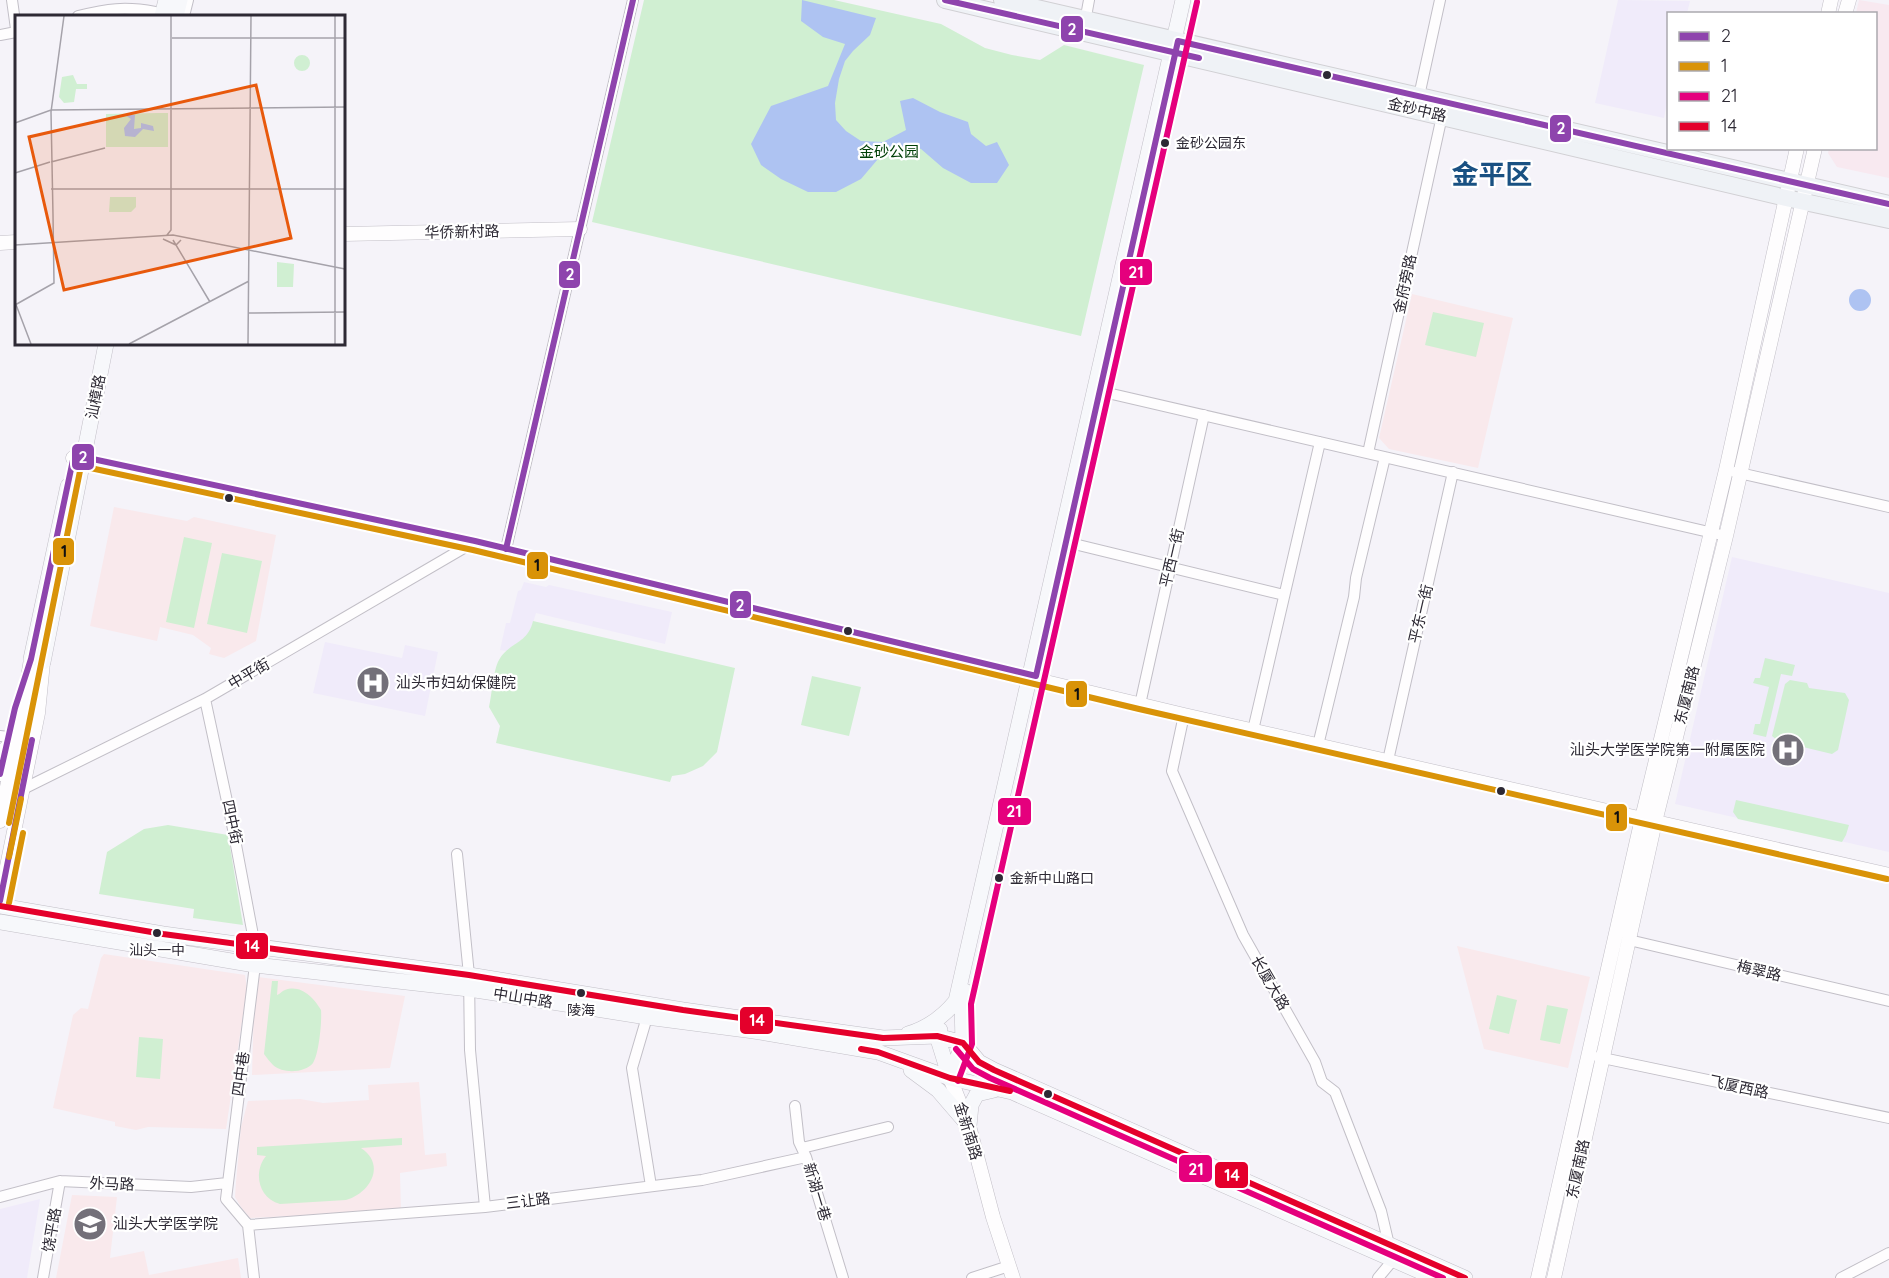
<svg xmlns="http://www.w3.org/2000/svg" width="1889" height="1278" font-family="Quicksand,'Noto Sans SC',sans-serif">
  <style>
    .built { fill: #f0ebfa }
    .industrial { fill: #f8e9f0 }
    .education { fill: #f9e9ec }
    .green { fill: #d0efd2 }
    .water { fill: #aec3f2 }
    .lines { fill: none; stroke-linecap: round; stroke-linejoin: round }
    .minor-casing { stroke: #c2bfc7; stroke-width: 12 }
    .tertiary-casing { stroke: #c2bfc7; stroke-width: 15 }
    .secondary-casing { stroke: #c2bfc7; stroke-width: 16 }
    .primary-casing { stroke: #d1d0d4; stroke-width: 18 }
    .minor { stroke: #fefdfe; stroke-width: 10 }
    .tertiary { stroke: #fefdfe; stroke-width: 14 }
    .secondary { stroke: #f7f8fb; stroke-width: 15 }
    .primary { stroke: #eff2f6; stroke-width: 16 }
    .bus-1-casing { stroke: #fff; stroke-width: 10 }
    .bus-2-casing { stroke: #fff; stroke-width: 10 }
    .bus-3-casing { stroke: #fff; stroke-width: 10 }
    .bus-4-casing { stroke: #fff; stroke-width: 10 }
    .bus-1 { stroke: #8e44ad; stroke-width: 6 }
    .bus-2 { stroke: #d99308; stroke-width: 6 }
    .bus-3 { stroke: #e5007d; stroke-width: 6 }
    .bus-4 { stroke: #e4002b; stroke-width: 6 }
    .bus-dot { fill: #2d2934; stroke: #fff; stroke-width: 2 }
    .labels { text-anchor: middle; stroke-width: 4.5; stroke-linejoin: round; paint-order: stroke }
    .bus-label { font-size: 14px; fill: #2d2934; stroke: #fff; text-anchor: start }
    .street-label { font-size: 15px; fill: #2d2934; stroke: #fff }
    .park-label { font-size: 15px; fill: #004008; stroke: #fff }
    .poi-label { font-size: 15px; fill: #2d2934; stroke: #fff; text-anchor: start }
    .town-label { font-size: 27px; font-weight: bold; fill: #195182; stroke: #fff }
    .inset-road { fill: none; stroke: #a5a2aa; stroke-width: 1.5 }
    .view { fill: #e8590c; fill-opacity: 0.15; stroke: #e8590c; stroke-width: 3 }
    .inset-edge { fill: none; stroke: #2d2934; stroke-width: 3 }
    .line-badge { stroke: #fff; stroke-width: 2 }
    .badge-label { font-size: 16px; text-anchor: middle; font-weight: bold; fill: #fff }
    .pale-badge-label { font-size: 16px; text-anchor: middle; font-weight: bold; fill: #111 }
  </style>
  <rect width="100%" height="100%" fill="#f5f3f9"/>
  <!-- built -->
  <path class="built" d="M1618 0 1690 1 1687 13 1668 14V97L1664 118 1595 103Z
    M1732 557 1889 593V852L1675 804Z
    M524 582 546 587 549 585 672 612 665 644 536 613 530 633 507 651 500 650 506 623H510L518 591 521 590Z
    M325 642 402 658 405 645 438 652 425 716 313 693Z
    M40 1199 27 1278H0V1209Z"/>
  <!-- industrial -->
  <path class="industrial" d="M1859 0 1889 5V178L1837 167 1828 153 1829 149 1876 148V14L1856 13Z"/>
  <!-- education -->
  <path class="education" d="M1412 294 1513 318 1478 468 1389 449 1379 438Z
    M114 507 187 521 194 517 276 535 256 641 224 658 209 654 211 648 193 635 160 627 157 641 90 626Z
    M1457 946 1590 977 1568 1068 1484 1049Z
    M104 954 245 975 247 988 226 1129 148 1127 136 1130 115 1126V1122L53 1108 73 1015 81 1008 88 1009 101 958Z
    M258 977 405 996 390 1068 252 1075 254 1003Z
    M419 1082 425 1155 446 1153 447 1166 400 1173 401 1211 250 1218 241 1207 235 1197 236 1182 241 1127 248 1101 300 1099 323 1103 369 1100 368 1085Z
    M72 1195 117 1197 110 1258 144 1251 149 1275 238 1258 241 1278H56Z"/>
  <!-- green -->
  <path class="green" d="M644 0H834L941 24 985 48 1012 55 1040 60 1064 45 1144 65 1081 336 592 222Z
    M1433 312 1484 323 1476 357 1425 345Z
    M184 537 212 543 194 628 166 622Z
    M222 553 262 561 247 633 207 624Z
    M533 621 735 668 717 752 703 766 685 774 672 776 670 782 496 743 500 726 489 707C492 695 493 670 499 660 509 642 528 644 533 621Z
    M1765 658 1795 665 1792 676 1781 674 1766 737 1753 734 1755 724H1760L1769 687 1753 683 1755 678H1760Z
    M812 676 861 687 849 736 801 725Z
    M1790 680 1807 683 1809 688 1845 693 1849 700 1838 750 1832 754 1778 741 1772 736 1785 684Z
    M1736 800 1849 825 1846 835 1842 842 1738 819 1733 812Z
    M168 825 228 835 243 925 193 918 194 909 99 894 107 852 144 829Z
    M272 981H278L277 995C280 994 282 991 285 990 301 984 314 998 321 1010 322 1021 319 1054 313 1063 305 1073 283 1074 273 1065 270 1062 267 1058 264 1054Z
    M1497 995 1517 1000 1509 1034 1489 1029Z
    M1547 1005 1568 1009 1560 1044 1540 1040Z
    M139 1037 163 1039 160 1079 136 1077Z
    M402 1138V1145L361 1148C386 1164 371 1193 346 1200L280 1204C258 1198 253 1172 266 1156L257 1155V1147Z"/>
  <!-- water -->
  <path class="water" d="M802 0 876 18 870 35 853 51 845 61 839 79 835 103 836 120 846 131 861 141 883 142 906 130 900 101 913 98 940 112 968 122 971 134 986 146 997 142 1009 165 997 183H971L943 168 921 149 914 147 878 159 861 179 836 192H808L781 179 761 165 751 144 771 106 828 86 845 44 823 37 801 21Z
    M1849 300a11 11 0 1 1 22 0a11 11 0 1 1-22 0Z"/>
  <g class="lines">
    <!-- minor casing -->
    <g class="minor-casing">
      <path id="minor" d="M12 0 16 29
        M1087 11 1089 0
        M78 16C107 9 125 6 155 12
        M184 16 188 0
        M0 35 16 32
        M1419 96 1440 0
        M1099 391 1726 536
        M1368 453 1442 116
        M1735 472 1889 507
        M1066 542 1284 595
        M506 549 633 0
        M205 699 233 829 255 946
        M1141 700 1204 415
        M1184 715 1172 771 1243 935 1315 1062 1322 1082 1335 1092 1381 1211 1389 1245
        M1254 726 1320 442
        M0 736 8 737
        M1319 741 1354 597 1356 578 1385 457
        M1389 756 1453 472
        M21 790 205 699 469 545
        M457 854 469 975 470 1050 485 1207
        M1629 940 1889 1001
        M647 1017 632 1068 651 1186
        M1598 1057 1889 1118
        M795 1106 799 1142 806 1157 843 1278
        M802 1148 888 1127
        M0 1197 60 1181 191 1187 227 1183
        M248 1225 485 1207 702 1180 806 1157
        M43 1278 60 1181
        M254 1278 248 1225 226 1199 255 965
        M972 1278 1009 1266
        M1378 1278 1393 1260
        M1841 1278 1889 1253"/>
    </g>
    <!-- tertiary casing -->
    <g class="tertiary-casing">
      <path id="tertiary" d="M1828 14 1831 0
        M1845 14 1849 0
        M344 234 580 229
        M0 243 16 242
        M73 458 469 545 1184 715 1889 875
        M0 774 6 748
        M0 821 23 709 31 659
        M0 901 38 713 43 662
        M950 1078 969 1126 993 1217 1013 1278
        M1538 1278 1643 814 1726 470 1797 148
        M1554 1278 1655 822 1726 536 1815 148"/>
    </g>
    <!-- secondary casing -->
    <g class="secondary-casing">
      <path id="secondary" d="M162 16 166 0
        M176 16 180 0
        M31 659 68 486
        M43 662 106 344
        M0 906 163 934 469 975 683 1010 883 1038 937 1036 963 1043 979 1062 994 1070 1465 1278
        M0 922 255 965 469 989 647 1017 754 1031 878 1052 950 1078 1012 1092 1435 1278
        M940 1030 937 1036 950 1078
        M908 1034C928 1028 943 1017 956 1001L1183 0
        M911 1070 938 1090 969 1126
        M950 1078 963 1043 962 1003 965 991
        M969 1126 971 1105 977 1094 994 1090"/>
    </g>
    <!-- primary casing -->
    <g class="primary-casing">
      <path id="primary" d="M945 0 1786 198 1889 220
        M1002 0 1889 204"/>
    </g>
    <!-- minor -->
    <use href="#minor" class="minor"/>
    <!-- tertiary -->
    <use href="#tertiary" class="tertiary"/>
    <!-- secondary -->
    <use href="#secondary" class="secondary"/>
    <!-- primary -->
    <use href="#primary" class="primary"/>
    <!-- bus-1 casing -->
    <g class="bus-1-casing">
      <path id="bus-1" d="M945 0 1199 58
        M506 549 633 0
        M0 774 15 708 31 659 74 455 475 541 1036 676 1178 41 1889 204
        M0 901 32 740"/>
    </g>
    <!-- bus-2 casing -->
    <g class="bus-2-casing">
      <path id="bus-2" d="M9 823 81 466 473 550 1139 709 1887 879
        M9 857 21 799
        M9 903 23 833"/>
    </g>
    <!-- bus-3 casing -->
    <g class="bus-3-casing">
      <path id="bus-3" d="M956 1049 973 1069 990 1078 1443 1278
        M958 1081 972 1044 971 1004 1197 2"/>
    </g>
    <!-- bus-4 casing -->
    <g class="bus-4-casing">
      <path id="bus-4" d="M0 906 163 934 469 975 683 1010 883 1038 937 1036 963 1043 979 1062 994 1070 1465 1278
        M861 1049 878 1052 950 1078 1010 1091"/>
    </g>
    <!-- bus-1 -->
    <use href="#bus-1" class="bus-1"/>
    <!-- bus-2 -->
    <use href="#bus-2" class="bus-2"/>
    <!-- bus-3 -->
    <use href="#bus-3" class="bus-3"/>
    <!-- bus-4 -->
    <use href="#bus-4" class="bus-4"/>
  </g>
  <!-- icons -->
  <defs>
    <g id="hospital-disc" transform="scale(1.725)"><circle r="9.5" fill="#737079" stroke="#fff"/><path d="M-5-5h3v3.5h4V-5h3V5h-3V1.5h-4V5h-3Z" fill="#fff"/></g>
    <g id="university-disc" transform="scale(1.725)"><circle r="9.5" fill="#737079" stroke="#fff"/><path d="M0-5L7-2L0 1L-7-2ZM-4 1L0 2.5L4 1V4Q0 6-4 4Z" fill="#fff"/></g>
  </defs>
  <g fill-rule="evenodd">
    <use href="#hospital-disc" x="373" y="683"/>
    <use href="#hospital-disc" x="1788" y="750"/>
    <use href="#university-disc" x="90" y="1224"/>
  </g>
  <!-- markers -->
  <g class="bus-dot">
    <circle cx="1327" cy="75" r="5"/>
    <circle cx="1165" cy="143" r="5"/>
    <circle cx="229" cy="498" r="5"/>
    <circle cx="848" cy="631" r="5"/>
    <circle cx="1501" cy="791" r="5"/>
    <circle cx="999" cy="878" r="5"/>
    <circle cx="157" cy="933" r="5"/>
    <circle cx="581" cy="993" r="5"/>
    <circle cx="1048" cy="1094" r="5"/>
  </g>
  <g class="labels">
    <!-- bus labels -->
    <g class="bus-label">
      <text x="1176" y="148">金砂公园东</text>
      <text x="1010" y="883">金新中山路口</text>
      <text x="157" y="955" text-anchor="middle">汕头一中</text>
      <text x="581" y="1015" text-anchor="middle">陵海</text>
    </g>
    <!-- street labels -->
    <g class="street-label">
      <text transform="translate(1417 110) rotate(13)" y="5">金砂中路</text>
      <text transform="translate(462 232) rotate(-1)" y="5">华侨新村路</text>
      <text transform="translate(1405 284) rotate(-78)" y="5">金府旁路</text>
      <text transform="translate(96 397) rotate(-79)" y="5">汕樟路</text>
      <text transform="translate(1172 558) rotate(-77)" y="5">平西一街</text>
      <text transform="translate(1421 614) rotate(-77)" y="5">平东一街</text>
      <text transform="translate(249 674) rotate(-30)" y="5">中平街</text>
      <text transform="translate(1687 695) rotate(-76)" y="5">东厦南路</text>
      <text transform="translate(232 822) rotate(78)" y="5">四中街</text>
      <text transform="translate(1759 971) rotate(13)" y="5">梅翠路</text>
      <text transform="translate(1270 983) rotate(60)" y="5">长厦大路</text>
      <text transform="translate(523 998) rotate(9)" y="5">中山中路</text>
      <text transform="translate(241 1074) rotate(-82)" y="5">四中巷</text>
      <text transform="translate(1739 1087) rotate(12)" y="5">飞厦西路</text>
      <text transform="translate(968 1131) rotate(73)" y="5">金新南路</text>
      <text transform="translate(1578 1169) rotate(-78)" y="5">东厦南路</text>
      <text transform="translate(112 1184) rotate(2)" y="5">外马路</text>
      <text transform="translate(817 1192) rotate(73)" y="5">新湖一巷</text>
      <text transform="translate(528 1201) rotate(-7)" y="5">三让路</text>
      <text transform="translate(52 1230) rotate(-80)" y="5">饶平路</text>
    </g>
    <!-- park labels -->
    <g class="park-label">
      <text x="889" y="157">金砂公园</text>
    </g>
    <!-- poi labels -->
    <g class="poi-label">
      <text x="396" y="688">汕头市妇幼保健院</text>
      <text x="1765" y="755" text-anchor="end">汕头大学医学院第一附属医院</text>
      <text x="113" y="1229">汕头大学医学院</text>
    </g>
    <!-- town labels -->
    <g class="town-label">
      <text x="1492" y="184">金平区</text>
    </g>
  </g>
  <!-- overview -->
  <g transform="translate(15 15)">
    <rect width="330" height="330" fill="#f5f3f9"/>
    <path d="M279 48a8 8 0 1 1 16 0a8 8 0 1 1-16 0ZM58 60 62 69H72V74H61L59 87 49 88 44 82 47 62ZM143 98H153V132H91V99ZM95 182H121V192L116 197H94ZM262 247 279 249 278 272H262Z" fill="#d0efd2"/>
    <path d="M110 100H120L119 114 126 113V108L138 111 139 116 128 114 120 122 110 121 109 113 116 104Z" fill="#aec3f2"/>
    <path class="inset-road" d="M320 1V329M157 23H330M0 108 36 95 330 92M36 147 90 133M0 158 35 147M36 174H330M38 200 36 97 49 1M152 220 156 215V1M148 224 161 230 166 225M158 225 195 287M0 230 158 220 330 254M0 287 16 329M0 290 39 268 38 200M234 298 330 297M114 329 234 266M233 329 236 1"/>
    <path class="view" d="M241 70 276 223 49 275 14 122Z"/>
    <rect width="330" height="330" class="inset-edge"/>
  </g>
  <g class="line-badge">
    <rect x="1060" y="15" width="24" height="28" rx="6" fill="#8e44ad"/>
    <rect x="1549" y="114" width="23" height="29" rx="6" fill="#8e44ad"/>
    <rect x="1119" y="258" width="34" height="28" rx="6" fill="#e5007d"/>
    <rect x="558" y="260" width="23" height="29" rx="6" fill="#8e44ad"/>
    <rect x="71" y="443" width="24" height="28" rx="6" fill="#8e44ad"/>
    <rect x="52" y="537" width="23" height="29" rx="6" fill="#d99308"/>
    <rect x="526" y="551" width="23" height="29" rx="6" fill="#d99308"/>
    <rect x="729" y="590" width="23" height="29" rx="6" fill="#8e44ad"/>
    <rect x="1065" y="680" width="23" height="28" rx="6" fill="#d99308"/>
    <rect x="997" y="797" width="35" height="29" rx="6" fill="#e5007d"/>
    <rect x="1605" y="803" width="23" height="29" rx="6" fill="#d99308"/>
    <rect x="235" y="932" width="34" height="28" rx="6" fill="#e4002b"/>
    <rect x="739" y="1006" width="35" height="29" rx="6" fill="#e4002b"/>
    <rect x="1178" y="1154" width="35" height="29" rx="6" fill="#e5007d"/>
    <rect x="1214" y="1161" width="35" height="28" rx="6" fill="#e4002b"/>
  </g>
  <g class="badge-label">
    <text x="1072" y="35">2</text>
    <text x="1561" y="134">2</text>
    <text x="1136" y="278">21</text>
    <text x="570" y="280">2</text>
    <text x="83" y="463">2</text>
    <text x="740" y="611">2</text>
    <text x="1014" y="817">21</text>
    <text x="252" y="952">14</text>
    <text x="757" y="1026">14</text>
    <text x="1196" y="1175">21</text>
    <text x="1232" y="1181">14</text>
  </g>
  <g class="pale-badge-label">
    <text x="64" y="557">1</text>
    <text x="537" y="571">1</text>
    <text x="1077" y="700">1</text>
    <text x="1617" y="823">1</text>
  </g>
  <!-- legend -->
  <rect x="1667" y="12" width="210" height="138" fill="#ffffff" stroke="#aba9ae" stroke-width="1.5"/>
  <rect x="1679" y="32" width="30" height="9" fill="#8e44ad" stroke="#aba9ae" stroke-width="1.5"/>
  <text x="1721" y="42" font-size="18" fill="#2d2934">2</text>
  <rect x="1679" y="62" width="30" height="9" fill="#d99308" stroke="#aba9ae" stroke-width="1.5"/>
  <text x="1721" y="72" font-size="18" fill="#2d2934">1</text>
  <rect x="1679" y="92" width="30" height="9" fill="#e5007d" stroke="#aba9ae" stroke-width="1.5"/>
  <text x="1721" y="102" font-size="18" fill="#2d2934">21</text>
  <rect x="1679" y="122" width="30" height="9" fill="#e4002b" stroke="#aba9ae" stroke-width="1.5"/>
  <text x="1721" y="132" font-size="18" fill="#2d2934">14</text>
</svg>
